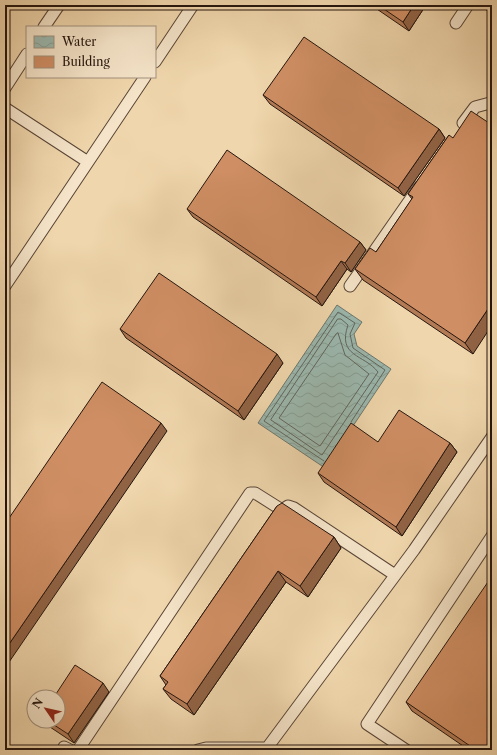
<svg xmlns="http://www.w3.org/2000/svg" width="497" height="755" font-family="'Libre Caslon Text',serif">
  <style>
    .water { fill: url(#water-waves); stroke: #6c776e }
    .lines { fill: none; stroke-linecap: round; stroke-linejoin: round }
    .shore { stroke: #60665e; stroke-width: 1 }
    .lane-casing { stroke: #584536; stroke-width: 13 }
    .lane { stroke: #f5e4c9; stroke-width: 11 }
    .wall { fill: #b27a55; stroke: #25150e }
    .shaded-wall { fill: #916345; stroke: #25150e }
    .building { fill: #cf8e63; stroke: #25150e }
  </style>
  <defs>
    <pattern id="water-waves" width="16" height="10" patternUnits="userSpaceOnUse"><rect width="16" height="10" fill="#9bb8ae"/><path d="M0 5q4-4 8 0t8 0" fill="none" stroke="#859d94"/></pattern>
  </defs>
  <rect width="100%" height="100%" fill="#f0d6ac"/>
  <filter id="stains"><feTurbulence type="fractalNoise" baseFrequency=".005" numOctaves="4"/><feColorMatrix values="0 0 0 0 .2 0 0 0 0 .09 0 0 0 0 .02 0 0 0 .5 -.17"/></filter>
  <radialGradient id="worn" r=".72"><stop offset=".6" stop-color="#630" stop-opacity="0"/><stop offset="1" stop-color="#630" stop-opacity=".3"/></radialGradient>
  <!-- water -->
  <path class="water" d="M337 305 362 322 354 334 357 346 391 369 325 468 258 423Z"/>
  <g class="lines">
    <!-- shore -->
    <path class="shore" d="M338 319H341L348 325C337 357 364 354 378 372L322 455 271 420Z
      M338 333 345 355 369 374 320 446 279 418 336 334Z
      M324 461 264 421 338 312 355 323 350 334 353 348 385 370 351 422"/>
    <!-- lane casing -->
    <g class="lane-casing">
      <path id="lane" d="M456 23 468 5
        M44 27 59 5
        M155 62 193 5
        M5 88 27 54
        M5 108 88 162
        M463 123 475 107 490 103 492 104
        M5 286 145 77
        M350 286 419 187
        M64 747 70 750
        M78 750 250 493H255L282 510 288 506 294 508 395 575
        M198 750 206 748H267L414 550 492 437
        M406 750 367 724 492 536"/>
    </g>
    <!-- lane -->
    <use href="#lane" class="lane"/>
  </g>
  <!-- wall -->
  <path class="wall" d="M371 5H426L409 31Z
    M483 5H492V15L488 12Z
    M263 95 439 129 445 138 404 196 270 104Z
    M449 135 473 354 363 280 355 269 376 252 412 199 408 194Z
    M187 209 360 242 366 250 351 272 347 269 322 306 193 217Z
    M120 329 283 363 244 420 126 338Z
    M378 442 450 443 457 452 402 536 324 482 318 473Z
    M277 506 334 537 341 548 308 597 286 582 194 715 171 699 163 689 166 685 160 676Z
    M109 692 74 743 47 725 44 721H58Z
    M406 702 492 750H469L412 711Z"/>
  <!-- shaded-wall -->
  <path class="shaded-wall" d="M414 5H426L409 31 403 22Z
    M439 129 445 138 404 196 398 188Z
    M360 242 366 250 351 272 345 263Z
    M341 261 347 269 322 306 316 297Z
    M492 303V325L473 354 465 343Z
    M277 354 283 363 244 420 238 411Z
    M161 423 167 431 5 668V650Z
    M450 443 457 452 402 536 396 527Z
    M334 537 341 548 308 597 300 586Z
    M278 571 286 582 194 715 187 704Z
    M103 683 109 692 74 743 68 734Z"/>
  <!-- building -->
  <path class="building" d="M378 5H414L403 22Z
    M484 5H492V10Z
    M304 37 439 129 398 188 263 95Z
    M471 111 492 125V303L465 343 355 269 370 248 376 252 413 197 408 194 449 135 453 138Z
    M227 150 360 242 345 263 341 261 316 297 187 209Z
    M159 273 277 354 238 411 120 329Z
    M102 382 161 423 5 650V524Z
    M399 410 450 443 396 527 318 473 351 423 378 442Z
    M282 503 334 537 300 586 278 571 187 704 163 689 168 682 160 676 277 506Z
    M492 576V750H476L406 702Z
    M75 665 103 683 68 734 48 721H58V697H54Z"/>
  <!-- margin -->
  <rect width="497" height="755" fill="none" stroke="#f0d6ac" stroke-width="20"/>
  <rect x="6" y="6" width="485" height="743" fill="none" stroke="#25150e" stroke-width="2"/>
  <rect x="10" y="10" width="477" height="735" fill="none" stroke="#25150e"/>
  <!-- legend -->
  <rect x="26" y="26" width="130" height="52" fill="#f5e4c9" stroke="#a2917e"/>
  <rect x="34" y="36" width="20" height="12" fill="url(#water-waves)" stroke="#a2917e"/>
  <text x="62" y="46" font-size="12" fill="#25150e">Water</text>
  <rect x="34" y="56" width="20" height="12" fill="#cf8e63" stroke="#a2917e"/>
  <text x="62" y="66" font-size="12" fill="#25150e">Building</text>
  <!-- north arrow -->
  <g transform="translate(46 709) rotate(304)"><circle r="19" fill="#f5e4c9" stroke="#a2917e"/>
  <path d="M0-3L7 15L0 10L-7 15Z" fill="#8f2418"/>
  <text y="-6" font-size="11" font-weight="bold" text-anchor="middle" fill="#25150e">N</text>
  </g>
  <rect width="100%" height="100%" filter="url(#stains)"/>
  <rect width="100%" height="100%" fill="url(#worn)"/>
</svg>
